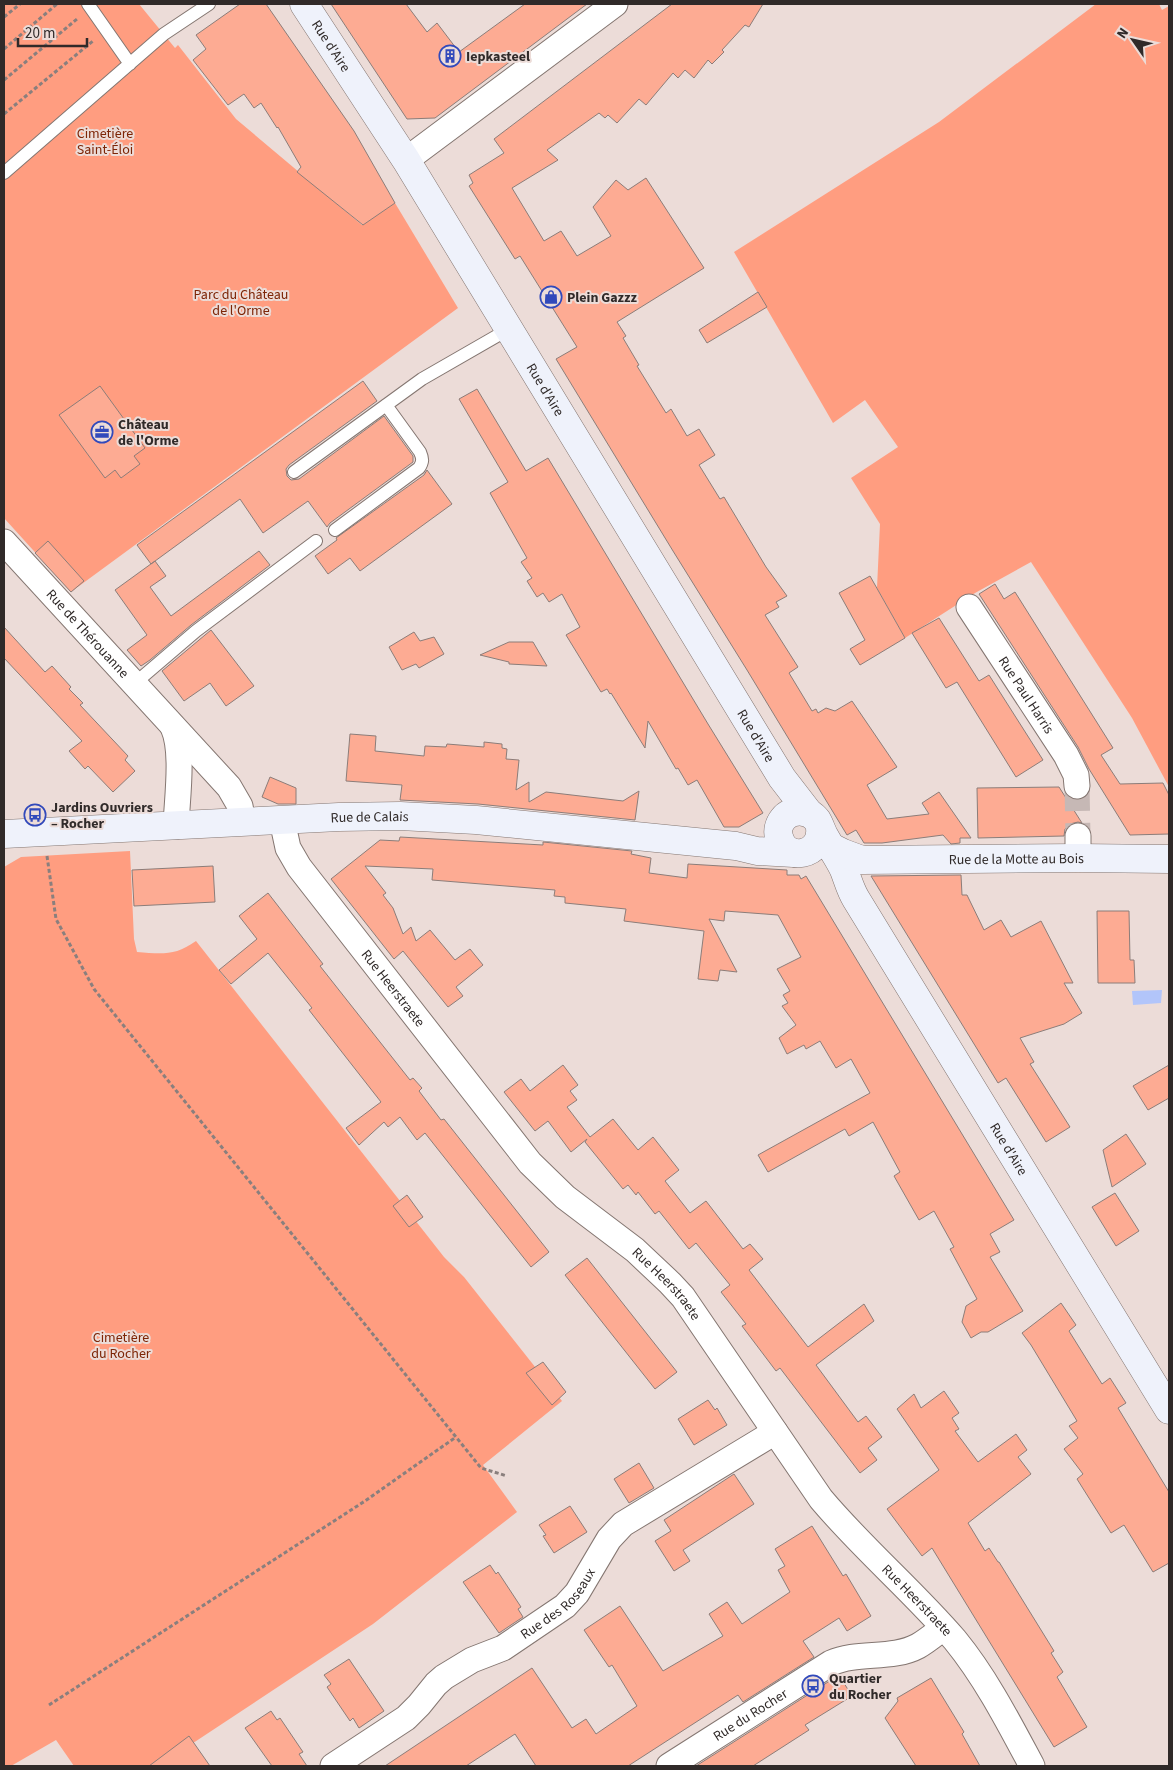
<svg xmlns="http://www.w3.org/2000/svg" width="1173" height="1770" font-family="'Source Sans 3',sans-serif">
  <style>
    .green { fill: #ff9d80 }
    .water { fill: #b2c5fa }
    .building { fill: #fdab93; stroke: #8c7d79 }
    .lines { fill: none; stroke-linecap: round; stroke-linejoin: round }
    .street-tunnel { stroke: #c6b8b5; stroke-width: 25; stroke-dasharray: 25 12; stroke-linecap: butt }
    .lane-casing { stroke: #847671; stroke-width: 14 }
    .street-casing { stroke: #847671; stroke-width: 27 }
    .secondary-casing { stroke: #847671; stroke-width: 29 }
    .path { stroke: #8a7f7d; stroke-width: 3; stroke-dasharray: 4 2.5; stroke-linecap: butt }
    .lane { stroke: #fff; stroke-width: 12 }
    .street { stroke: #fff; stroke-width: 25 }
    .secondary { stroke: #eff2fb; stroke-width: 28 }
    .labels { text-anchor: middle; stroke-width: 4; stroke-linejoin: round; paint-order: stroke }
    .street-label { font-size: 14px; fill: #302a29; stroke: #ecdcd8 }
    .poi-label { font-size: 14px; font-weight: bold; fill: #302a29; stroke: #ecdcd8; text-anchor: start }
    .park-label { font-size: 14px; fill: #7d2506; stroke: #ecdcd8 }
  </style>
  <rect width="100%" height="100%" fill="#ecdcd8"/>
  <!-- green -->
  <path class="green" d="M4 4H139L175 48 178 45 236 119 362 225 395 203 458 308 71 592 4 518Z
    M1096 4H1159L1162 10 1169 6V787L1132 718 1031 562 975 593 905 638 877 588 880 524 851 478 898 447 865 400 833 423 734 252 939 122Z
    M130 851 134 939 137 952C162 954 175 956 196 941L444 1257 464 1277 562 1401 483 1465 517 1512 373 1624 181 1751 153 1766H74L56 1740 11 1766H4V867L21 857Z"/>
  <!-- water -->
  <path class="water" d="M1162 990 1161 1003 1133 1005 1132 991Z"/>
  <!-- building -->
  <path class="building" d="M240 4H266L354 131 395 203 363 225 297 172 301 167 278 127 277 128 261 103 254 108 244 94 228 105 193 60 206 49 196 35Z
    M331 4H406L427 32 437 23 459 52 525 4H587L435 118 407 119Z
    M672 4H763L749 27 745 25 722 50 724 52 712 64 708 60 694 78 685 70 678 78 673 73 646 105 639 99 617 123 608 115 605 118 599 113 547 150 558 160 512 188 544 241 561 231 577 256 611 236 593 207 616 180 628 190 646 178 704 268 617 322 626 336 623 338 639 365 637 366 666 413 671 409 687 436 699 429 715 455 699 465 720 499 724 497 766 567 787 596 776 602 779 607 765 615 798 667 789 673 812 711 816 709 818 713 826 708 835 711 852 701 897 767 867 785 887 819 929 814 922 803 939 792 971 838H960V843L951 844 943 835 882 843H864L856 830 847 835 747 670 673 551 556 359 577 347 520 256 515 259 469 186 473 183 469 175 504 153 494 139Z
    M758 292 767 307 707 343 699 330Z
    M363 381 377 401 289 465 286 469 287 476 291 480 299 479 384 416 413 456V462L330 523 327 527 308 501 263 533 240 499 151 564 137 545Z
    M100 386 145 448 134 456 140 464 121 478 115 470 105 478 59 415Z
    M477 389 526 471 548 458 708 724 763 813 739 827H724L697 780 688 785 678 768 676 769 648 721 645 748 611 693 610 694 607 689 601 692 566 635 580 627 562 594 549 602 543 593 537 597 527 581 532 578 521 562 527 558 490 493 508 482 459 399Z
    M427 470 452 504 360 571 350 558 328 574 315 556 337 540 336 538 424 475Z
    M48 541 84 581 71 592 35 553Z
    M259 551 270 565 191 625 150 660 141 666 127 650 147 635 115 590 155 561 166 576 150 587 171 616Z
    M870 576 905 638 860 665 850 649 865 640 839 593Z
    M995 584 1004 599 1015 592 1113 748 1101 755 1120 784 1163 783 1169 795V834L1130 835 1089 769 1078 747 979 594Z
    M939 618 979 681 989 675 1043 760 1016 777 957 682 946 688 912 633Z
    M4 627 45 672 52 666 71 687 69 689 83 703 80 705 128 756 125 760 135 771 113 792 88 766 85 769 69 751 82 741 4 658Z
    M211 630 254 686 226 706 210 683 184 701 162 671Z
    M414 632 420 641 434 637 444 654 419 668 416 664 402 670 389 647Z
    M509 642H533L547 666 509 664V662L480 655Z
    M350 734 376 736 375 751 424 756 425 746 446 747 447 744 484 747V742L502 744V748L507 749 506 759 519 760 516 790 529 782V802L546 792 623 801 639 791 635 820 478 804 400 800 402 785 346 781Z
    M270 777 296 788V804H278L262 797Z
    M1059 787 1082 823 1078 822 1070 824 1065 829 1064 836 978 838 977 788Z
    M400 837 543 845V842L632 851 631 854 651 858 649 873 687 878 688 864 787 870V875H799L801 879 806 876 1014 1220 990 1234 1000 1252 990 1257 1023 1311 988 1332H981L971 1338 962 1322 966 1306 977 1299 950 1249 954 1247 934 1211 919 1220 894 1176 900 1172 873 1122 849 1136 845 1129 768 1172 758 1155 870 1093 851 1059 836 1068 820 1041 806 1049 804 1045 787 1054 779 1038 796 1025 782 1006 788 1003 783 995 790 991 777 969 801 957 778 915 725 911 724 921 709 919 737 972 720 970 718 981 698 979 704 931 624 921 626 909 565 903V897L554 896 555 890 432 880 433 869 365 866 386 893 383 895 393 908 403 934 411 927 416 941 430 930 455 960 470 949 483 965 456 987 463 996 448 1007 403 951 394 959 331 879 380 840 399 841Z
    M213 866 215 902 134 906 132 870Z
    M961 875 962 895H967L984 930 1001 920 1011 937 1041 921 1073 983H1064L1082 1013 1064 1024 1020 1038 1034 1062 1030 1064 1070 1127 1046 1142 1006 1078 998 1083 871 876Z
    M268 893 323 964 320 966 410 1080 413 1078 422 1088 419 1091 441 1120 444 1119 549 1252 531 1267 425 1133 417 1140 400 1117 388 1127 384 1122 359 1145 346 1128 381 1102 309 1010 312 1008 268 953 231 984 219 970 257 939 239 916Z
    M1097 911H1129L1130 960H1134L1135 983H1098Z
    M563 1065 578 1085 570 1091 577 1100 567 1107 590 1137 613 1119 638 1150 653 1137 679 1170 665 1181 690 1213 706 1201 743 1249 750 1244 763 1259 749 1270 808 1347 864 1304 874 1321 816 1365 858 1422 866 1416 882 1437 868 1448 877 1460 860 1473 780 1368 776 1371 742 1326 746 1324 721 1292 730 1285 696 1243 689 1249 659 1211 655 1214 638 1192 636 1195 628 1185 623 1189 585 1142 587 1139 571 1152 548 1121 535 1131 504 1092 521 1079 530 1091Z
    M1169 1065V1098L1148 1110 1133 1086Z
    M1126 1134 1146 1164 1112 1187 1103 1150Z
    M1115 1193 1139 1231 1116 1246 1092 1207Z
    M407 1195 423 1217 409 1227 393 1206Z
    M587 1258 677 1372 655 1389 565 1275Z
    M1061 1303 1076 1325 1069 1331 1102 1384 1110 1378 1126 1403 1118 1408 1169 1492V1563L1153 1572 1124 1525 1111 1533 1077 1479 1083 1474 1064 1449 1078 1438 1069 1426 1077 1421 1031 1345 1022 1333Z
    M543 1362 566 1392 552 1405 526 1373Z
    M944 1391 959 1413 952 1418 959 1429 955 1431 978 1462 1016 1434 1027 1450 1018 1457 1031 1474 968 1523 985 1551 989 1548 998 1562H999L1054 1651 1051 1653 1063 1672 1057 1677 1087 1727 1054 1747 932 1548 922 1556 887 1509 939 1470 897 1409 914 1394 921 1408Z
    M708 1400 715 1410 717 1408 727 1425 694 1445 678 1419Z
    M639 1463 654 1488 629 1503 614 1479Z
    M734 1474 754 1504 683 1550 690 1561 674 1571 655 1541 671 1531 664 1520Z
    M570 1506 587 1532 554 1553 543 1536 546 1535 539 1525Z
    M812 1526 843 1576 846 1574 871 1616 847 1631 839 1618 803 1641 814 1657 743 1702 738 1695 628 1766H536L515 1734 466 1766H385L532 1668 572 1728 586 1719 596 1734 637 1706 612 1665 609 1667 584 1630 620 1606 663 1671 723 1636 709 1614 727 1602 742 1624 790 1592 778 1570 785 1566 775 1549Z
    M490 1565 496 1574 498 1572 521 1607 518 1609 523 1617 499 1633 463 1582Z
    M349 1659 384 1711 359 1728 353 1718 350 1721 327 1687 331 1684 324 1675Z
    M839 1675 852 1696 805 1725 809 1730 753 1766H696Z
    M931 1678 964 1732 962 1734 980 1766H916L885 1718 898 1701 897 1698Z
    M271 1711 277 1720 280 1718 303 1752 299 1754 307 1766H272L245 1728Z
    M189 1736 210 1766H149Z"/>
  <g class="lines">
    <!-- street-tunnel -->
    <path class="street-tunnel" d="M1077 786 1078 836"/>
    <!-- lane casing -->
    <g class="lane-casing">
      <path id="lane" d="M88 4 130 64
        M4 173 164 34 209 4
        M294 472 422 379 509 329
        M335 530 419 468C423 462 423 459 420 452L386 405
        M134 684 196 631 316 541"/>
    </g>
    <!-- street casing -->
    <g class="street-casing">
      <g id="street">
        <path d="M406 160 615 4"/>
        <path id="s1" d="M4 542 229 787 240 806 243 822"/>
        <path id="s2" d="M969 607 1066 755 1076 775 1077 786"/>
        <path d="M173 727C184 751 177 798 176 826"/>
        <path id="s3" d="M282 820 288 848 299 867 530 1163 565 1197 635 1250 670 1283 683 1297 821 1499C863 1549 913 1591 955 1640 986 1678 1009 1723 1032 1766"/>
        <path d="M1078 836V858"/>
        <path id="s4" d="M333 1766 406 1718 419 1705 436 1684 444 1677 472 1660 503 1648 565 1606 577 1593 609 1539 623 1524 775 1432"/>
        <path id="s5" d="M669 1766 831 1663C858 1651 892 1660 918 1646 927 1641 935 1634 943 1628"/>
      </g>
    </g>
    <!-- secondary casing -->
    <g class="secondary-casing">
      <g id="secondary">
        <path id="s6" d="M304 4 406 160 782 778 809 813"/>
        <path id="s7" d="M820 828C823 856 785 863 779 837 777 831 779 824 783 819 791 809 809 809 817 820 820 825 822 832 825 837 831 848 839 859 844 870 848 880 850 889 856 899L1169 1410"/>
        <path id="s8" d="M4 834 339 817 400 816 476 820 736 846 757 851 794 853"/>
        <path id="s9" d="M831 847 843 853 862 860 1078 858 1169 859"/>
      </g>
    </g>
    <!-- path -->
    <path class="path" d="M4 17 20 4
      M4 49 57 4
      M4 80 77 19
      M4 114 93 41
      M47 856 56 919 94 989 481 1468 507 1476
      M49 1705 365 1501 456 1437"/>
    <!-- lane -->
    <use href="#lane" class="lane"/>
    <!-- street -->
    <use href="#street" class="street"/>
    <!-- secondary -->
    <use href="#secondary" class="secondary"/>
  </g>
  <!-- icons -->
  <defs>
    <g id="building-ring" transform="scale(1.125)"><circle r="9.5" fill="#ecdcd8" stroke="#3149bb" stroke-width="1.5"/><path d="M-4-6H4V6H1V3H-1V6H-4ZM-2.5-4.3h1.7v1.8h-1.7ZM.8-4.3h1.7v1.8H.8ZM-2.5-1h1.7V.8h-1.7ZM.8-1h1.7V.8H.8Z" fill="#3149bb"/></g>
    <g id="shop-ring" transform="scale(1.125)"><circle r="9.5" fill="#ecdcd8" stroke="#3149bb" stroke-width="1.5"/><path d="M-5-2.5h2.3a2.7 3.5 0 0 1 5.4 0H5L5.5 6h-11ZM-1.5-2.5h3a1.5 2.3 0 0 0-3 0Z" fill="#3149bb"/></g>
    <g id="office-ring" transform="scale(1.125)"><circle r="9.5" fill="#ecdcd8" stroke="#3149bb" stroke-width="1.5"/><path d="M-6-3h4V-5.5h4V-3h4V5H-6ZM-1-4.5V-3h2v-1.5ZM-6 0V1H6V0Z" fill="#3149bb"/></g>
    <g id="bus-ring" transform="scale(1.125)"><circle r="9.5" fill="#ecdcd8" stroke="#3149bb" stroke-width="1.5"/><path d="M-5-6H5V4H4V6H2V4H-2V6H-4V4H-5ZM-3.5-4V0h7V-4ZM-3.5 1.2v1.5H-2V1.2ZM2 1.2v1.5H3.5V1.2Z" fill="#3149bb"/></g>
  </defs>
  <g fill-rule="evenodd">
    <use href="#building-ring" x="450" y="56"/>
    <use href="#shop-ring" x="551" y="297"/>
    <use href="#office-ring" x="102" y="432"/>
    <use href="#bus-ring" x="35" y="815"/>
    <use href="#bus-ring" x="813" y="1686"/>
  </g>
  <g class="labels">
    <!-- street labels -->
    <g class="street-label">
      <text dy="5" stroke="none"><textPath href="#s6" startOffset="50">Rue d'Aire</textPath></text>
      <text dy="5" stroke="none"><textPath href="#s6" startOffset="455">Rue d'Aire</textPath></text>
      <text dy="5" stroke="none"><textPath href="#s1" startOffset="124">Rue de Thérouanne</textPath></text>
      <text dy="5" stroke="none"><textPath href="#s2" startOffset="105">Rue Paul Harris</textPath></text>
      <text dy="5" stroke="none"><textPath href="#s6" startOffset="860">Rue d'Aire</textPath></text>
      <text dy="5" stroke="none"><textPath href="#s8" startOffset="366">Rue de Calais</textPath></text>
      <text dy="5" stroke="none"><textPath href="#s9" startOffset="188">Rue de la Motte au Bois</textPath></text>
      <text dy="5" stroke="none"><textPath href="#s3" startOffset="204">Rue Heerstraete</textPath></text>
      <text dy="5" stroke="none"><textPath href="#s7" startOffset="504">Rue d'Aire</textPath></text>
      <text dy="5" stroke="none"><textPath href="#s3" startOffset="609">Rue Heerstraete</textPath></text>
      <text dy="5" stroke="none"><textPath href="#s4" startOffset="281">Rue des Roseaux</textPath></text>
      <text dy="5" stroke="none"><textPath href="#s3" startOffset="1014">Rue Heerstraete</textPath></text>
      <text dy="5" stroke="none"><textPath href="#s5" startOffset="96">Rue du Rocher</textPath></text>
    </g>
    <!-- poi labels -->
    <g class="poi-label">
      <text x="466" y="61">Iepkasteel</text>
      <text x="567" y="302">Plein Gazzz</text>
      <text x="118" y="429">Château<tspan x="118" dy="16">de l'Orme</tspan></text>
      <text x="51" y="812">Jardins Ouvriers<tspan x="51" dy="16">– Rocher</tspan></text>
      <text x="829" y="1683">Quartier<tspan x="829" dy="16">du Rocher</tspan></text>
    </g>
    <!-- park labels -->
    <g class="park-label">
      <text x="105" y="138">Cimetière<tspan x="105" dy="16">Saint-Éloi</tspan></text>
      <text x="241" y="299">Parc du Château<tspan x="241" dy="16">de l'Orme</tspan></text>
      <text x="121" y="1342">Cimetière<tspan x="121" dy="16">du Rocher</tspan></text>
    </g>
  </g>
  <!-- border -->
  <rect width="1173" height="1770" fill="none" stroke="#302a29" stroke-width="10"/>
  <!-- north arrow -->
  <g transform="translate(1133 40) rotate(304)" stroke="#ecdcd8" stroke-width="4" paint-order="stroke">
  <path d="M0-4L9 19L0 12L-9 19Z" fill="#302a29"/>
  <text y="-8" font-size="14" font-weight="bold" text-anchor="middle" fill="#302a29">N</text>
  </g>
  <!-- scale -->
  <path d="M18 38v8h69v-8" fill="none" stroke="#302a29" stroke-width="2.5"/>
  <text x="25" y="38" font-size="15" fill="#302a29" stroke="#ecdcd8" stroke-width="4" paint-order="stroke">20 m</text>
</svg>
